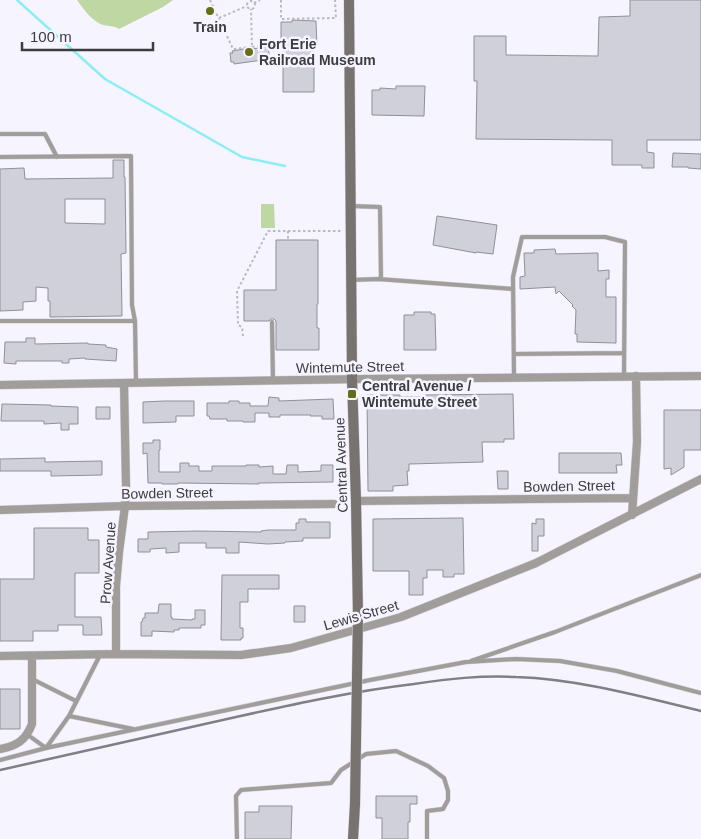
<svg xmlns="http://www.w3.org/2000/svg" width="701" height="839" font-family="Helvetica,sans-serif">
  <style>
    .green { fill: #bfd8a3 }
    .lines { fill: none; stroke-linecap: round; stroke-linejoin: round }
    .stream { stroke: #89eef5; stroke-width: 2.5 }
    .building { fill: #d0d0da; stroke: #8f9099; fill-rule: evenodd }
    .lane-casing { stroke: #d1cfd8; stroke-width: 5 }
    .street-casing { stroke: #d1cfd8; stroke-width: 9 }
    .secondary-casing { stroke: #d1cfd8; stroke-width: 11 }
    .path { stroke: #bab8c0; stroke-width: 2; stroke-dasharray: 2.5 2.5; stroke-linecap: butt }
    .lane { stroke: #a19d9a; stroke-width: 4 }
    .street { stroke: #a19d9a; stroke-width: 8 }
    .secondary { stroke: #79736f; stroke-width: 10 }
    .rail { stroke: #817f86; stroke-width: 2.5 }
    .secondary-bridge-casing { stroke: #d1cfd8; stroke-width: 11; stroke-linecap: butt }
    .secondary-bridge { stroke: #79736f; stroke-width: 10 }
    .poi-dot { fill: #636e17; stroke: #f6f4fe; stroke-width: 2 }
    .labels { text-anchor: middle; stroke-width: 5; stroke-linejoin: round; paint-order: stroke }
    .poi-label { font-size: 14px; font-weight: bold; fill: #3d3c40; stroke: #f6f4fe; text-anchor: start }
    .street-label { font-size: 14px; fill: #3d3c40; stroke: #f6f4fe }
  </style>
  <rect width="100%" height="100%" fill="#f6f4fe"/>
  <!-- green -->
  <path class="green" d="M77 0H173L163 7 119 29C113 25 109 27 103 25 92 21 84 10 77 0Z
    M261 204H274L275 228H261Z"/>
  <g class="lines">
    <!-- stream -->
    <path class="stream" d="M17 0 105 79 242 157 285 166"/>
  </g>
  <!-- building -->
  <path class="building" d="M630 0H701V140H647V152L654 153V168H642V165H612V140L476 139 477 81H474V36H506V55L598 56 599 17 630 16Z
    M292 20 316 21 317 47H314V92H283V47H281V22H292Z
    M268 47 270 59 234 64V62H231L230 53H233L232 51 250 48 251 49Z
    M396 86H425L424 116 372 115V90H380V88L396 89Z
    M673 153 701 154V169L688 168V167H672Z
    M113 160H124V177H125L126 253 121 254 122 316 50 317V301H48V288L36 287V301L23 302V310L0 311V169L24 168 25 179 113 178ZM65 199H105V224L65 223Z
    M437 216 497 225 493 254 476 252V253L433 245Z
    M276 240H318V304H317V328H319V350H276V321L274 319H271L269 321H244V290H276Z
    M555 249 556 254 598 253V271L609 270V279H606V297H616V343L577 342V334H575L576 310 572 306 573 305 559 291 556 294 555 287 520 289V277L525 276 524 253H534V250Z
    M414 312H431V314H435L436 350H404V315H414Z
    M26 338H35V344L88 343V344L106 345V347L117 349 116 361 85 359V358L69 359V363H62V361H16V364L4 363 5 342H26Z
    M513 394 514 439H504V442H482L483 462 409 464V471H407L408 485 393 486V491H368L367 395H400V397H425V395Z
    M269 397 279 398V401L333 399 334 419H322V416H310L311 415H280V417H269V413H255V422H243V421H227V419H210L209 416H207V403H229V401H239V403H250V406H268Z
    M164 401H194V416H176V422L143 423V402Z
    M2 404 51 405V406L78 407V424H69V430H61V423L44 424V421H1Z
    M96 407H110V419H96Z
    M664 410H701V450H684V467L671 475V468L664 469Z
    M153 440H160V450H159V472H180V463H189V466H199V471H212V466H246V465H259V467L273 466V474H286L287 465H298V472L321 471V465H333V482L259 483V484L178 483V484H162V483H148L147 453 143 454V443H153Z
    M559 453H621L622 465H616L617 473H559Z
    M45 458V462L102 461V475L51 476V471H0V459Z
    M497 471H508V489H498Z
    M463 518 464 574H454V577H443V570H427V578H423V595H409V571H373V519Z
    M299 519H306V522H330V538H303V541L285 542V543L268 544 239 542V553H226V548H206V543H179V552L166 553V548L150 549V552H138V539H148V532L198 531 261 532V531L268 530H296V523H299Z
    M536 519H544V536H538V551H532V523L536 524Z
    M34 528H88V540H99V573H75V617H101L102 635H83V625H58V631H33V641H0V579H34Z
    M222 575H279V589H248V602H240V628H243V638H241V640H221Z
    M159 604H171V617H172V619L192 620V619H195V610H205V625H201V628H179V630H174V632L152 631V636H141V622H142L143 618H145V613H158Z
    M294 606H305V622H294Z
    M0 689H20V729H0Z
    M376 796H417V804H410V822H408V839H382V818H376Z
    M259 806H292L291 839H245V812H259Z"/>
  <g class="lines">
    <!-- lane casing -->
    <g class="lane-casing">
      <path id="lane" d="M0 134H45L57 157
        M0 157 131 156 132 305 135 321 136 383
        M351 206 380 207 381 279
        M351 280 378 279 513 289
        M0 321H135
        M272 322 273 381
        M514 354 624 353
        M514 378 513 277 522 237H605L625 242 624 377
        M471 661 555 632 701 575
        M32 679 76 701
        M69 716 133 729
        M28 735 46 748 69 716 100 655
        M0 760 46 748 370 680 466 662 516 659 560 661 617 671 701 693
        M237 839 236 796 241 790 331 783 341 770 366 754 396 751 428 766 444 778 448 791V800L443 809 427 811V839"/>
    </g>
    <!-- street casing -->
    <g class="street-casing">
      <path id="street" d="M0 385 363 379 701 376
        M356 501 632 498
        M0 510 125 506 334 504
        M632 515 637 442 636 376
        M116 654V586L119 552 125 506 126 486 124 383
        M0 656 116 654 241 655 291 648 401 617 536 563 701 479
        M0 749C17 746 26 740 32 724V656"/>
    </g>
    <!-- secondary casing -->
    <g class="secondary-casing">
      <path id="secondary" d="M349 0 352 379 356 501 358 615
        M353 839 355 804"/>
    </g>
    <!-- path -->
    <path class="path" d="M210 0 233 49 252 47 251 9
      M281 0V19L336 18 335 0
      M247 5a4 4 0 1 1 8 0a4 4 0 1 1-8 0Z
      M254 3 260 0
      M219 18 247 6
      M252 47 268 45
      M288 231V239
      M243 336 242 327 238 325 237 291 268 231H341"/>
    <!-- lane -->
    <use href="#lane" class="lane"/>
    <!-- street -->
    <use href="#street" class="street"/>
    <!-- secondary -->
    <use href="#secondary" class="secondary"/>
    <!-- rail -->
    <path class="rail" d="M0 770C79 752 157 735 236 717 295 704 354 691 414 684 448 679 481 675 516 677 578 679 640 696 701 711"/>
    <!-- secondary-bridge casing -->
    <g class="secondary-bridge-casing">
      <path id="secondary-bridge" d="M355 804 358 615"/>
    </g>
    <!-- secondary-bridge -->
    <use href="#secondary-bridge" class="secondary-bridge"/>
  </g>
  <!-- markers -->
  <g class="poi-dot">
    <circle cx="210" cy="11" r="5"/>
    <circle cx="249" cy="52" r="5"/>
    <rect x="347" y="389" width="10" height="10" rx="2.5"/>
  </g>
  <g class="labels">
    <!-- poi labels -->
    <g class="poi-label">
      <text x="210" y="32" text-anchor="middle">Train</text>
      <text x="259" y="49">Fort Erie<tspan x="259" dy="16">Railroad Museum</tspan></text>
      <text x="362" y="391">Central Avenue /<tspan x="362" dy="16">Wintemute Street</tspan></text>
    </g>
    <!-- street labels -->
    <g class="street-label">
      <text transform="translate(350 367) rotate(-1)" y="5">Wintemute Street</text>
      <text transform="translate(341 465) rotate(-92)" y="5">Central Avenue</text>
      <text transform="translate(569 486) rotate(-1)" y="5">Bowden Street</text>
      <text transform="translate(167 493) rotate(-1)" y="5">Bowden Street</text>
      <text transform="translate(108 563) rotate(-86)" y="5">Prow Avenue</text>
      <text transform="translate(361 615) rotate(-16)" y="5">Lewis Street</text>
    </g>
  </g>
  <!-- scale -->
  <path d="M22 42v8h131v-8" fill="none" stroke="#3d3c40" stroke-width="2.5"/>
  <text x="30" y="42" font-size="15" fill="#3d3c40" stroke="#f6f4fe" stroke-width="4" paint-order="stroke">100 m</text>
</svg>
